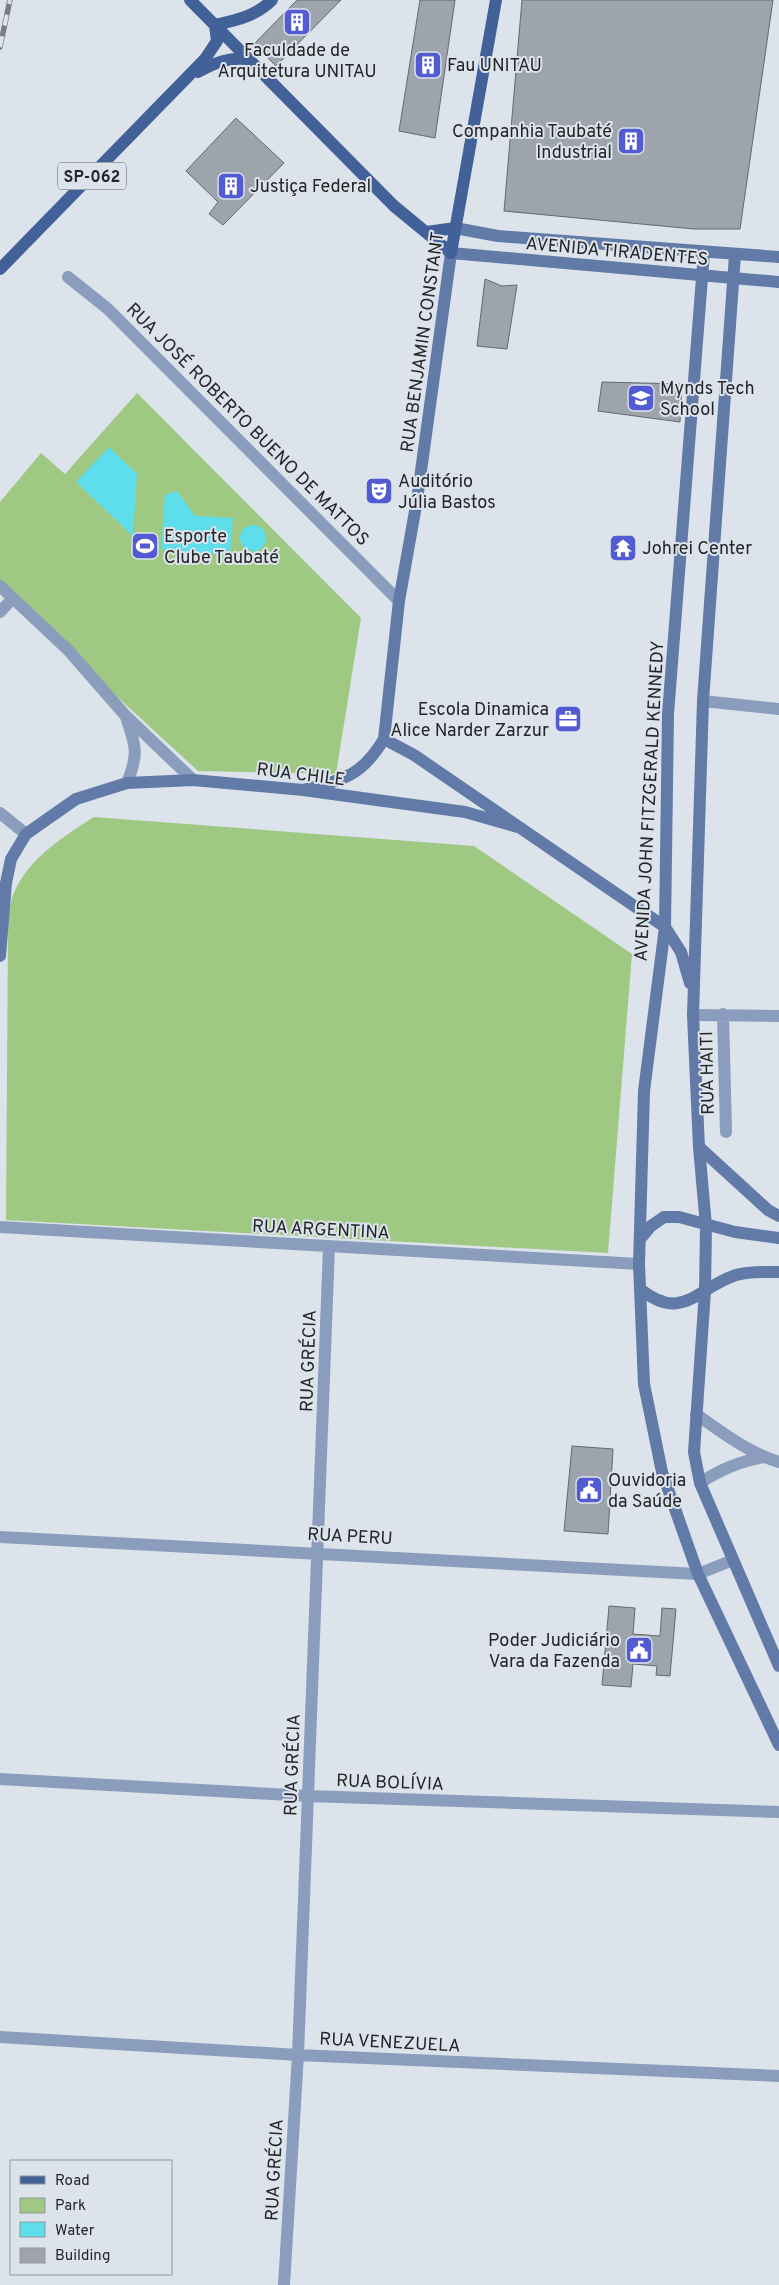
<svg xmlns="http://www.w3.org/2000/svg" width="779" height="2285" font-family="Overpass,sans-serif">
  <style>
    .green { fill: #9fc983 }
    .water { fill: #5ddeea }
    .building { fill: #9ea4ab; stroke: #636970 }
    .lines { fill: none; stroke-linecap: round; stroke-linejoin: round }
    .minor { stroke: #8b9dbc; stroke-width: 12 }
    .tertiary { stroke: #8b9dbc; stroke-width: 12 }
    .secondary { stroke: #617aa8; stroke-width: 12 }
    .primary { stroke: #436199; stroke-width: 12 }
    .rail-casing { stroke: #7a7e84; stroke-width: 5.5 }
    .rail { stroke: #dce3eb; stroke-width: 4; stroke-dasharray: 11; stroke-linecap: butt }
    .labels { text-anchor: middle; stroke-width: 4; stroke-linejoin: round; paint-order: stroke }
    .shield { fill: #dce3eb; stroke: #5a5e62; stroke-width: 1 }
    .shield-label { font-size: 16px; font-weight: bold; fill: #232528 }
    .poi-label { font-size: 18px; fill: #232528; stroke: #dce3eb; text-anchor: start }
    .street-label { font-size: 18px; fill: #232528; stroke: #dce3eb }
  </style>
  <rect width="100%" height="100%" fill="#dce3eb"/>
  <!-- green -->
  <path class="green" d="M137 393 361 618 336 774 198 771 0 589V502L41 453 65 474Z
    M94 817 474 846 632 954 608 1253 6 1220 8 929C9 919 9 905 13 895 27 859 63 837 94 817Z"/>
  <!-- water -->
  <path class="water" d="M109 447 137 474 133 536 76 482Z
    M177 491 195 516 233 518 230 555 161 550 165 495Z
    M240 538a13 13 0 1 1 26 0a13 13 0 1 1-26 0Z"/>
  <!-- building -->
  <path class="building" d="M297 0H341L276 66 254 44Z
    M420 0H455L435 138 399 131Z
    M522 0H773L740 229H694L504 211Z
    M236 118 284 163 223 225 209 214 218 202 186 171Z
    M485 279 502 286 517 285 507 349 477 346Z
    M602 382 682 384 680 422 598 411Z
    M572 1446 613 1449 608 1534 564 1531Z
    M609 1606 635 1608 633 1634 660 1636 662 1608 676 1609 670 1676 656 1675 657 1666 633 1664 631 1687 602 1685Z"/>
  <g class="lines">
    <!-- minor -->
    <path class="minor" d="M68 277 108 309 399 601
      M0 586 69 651 125 715 193 780
      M0 612 13 598
      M703 701 779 709
      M126 717C136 747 139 753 127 783
      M0 813 26 834
      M723 1014 726 1132
      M693 1015 779 1016
      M0 1537 698 1574 733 1560
      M0 1779 308 1796 779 1812
      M0 2037 298 2055 779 2076
      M284 2285 298 2055 329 1247"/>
    <!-- tertiary -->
    <path class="tertiary" d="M0 1227 639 1264
      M696 1414C721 1432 749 1453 779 1462
      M700 1483C721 1469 739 1462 764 1457"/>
    <!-- secondary -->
    <path class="secondary" d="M455 228 498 236 779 257
      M704 252 668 714 665 927 644 1091 639 1264 644 1384 662 1472 698 1574 779 1745
      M735 255 703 701 693 1015 699 1147 706 1226 705 1291 694 1452 700 1483 779 1666
      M384 739 414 755 665 927 681 952 690 983
      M303 790C344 779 361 777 384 739L399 601 417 500 451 253 779 282
      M0 956 6 883 11 859 26 834 76 799 127 783 193 780 303 790 465 812 521 828
      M699 1147 768 1210 779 1216
      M641 1238 651 1226 664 1217H679L735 1232 779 1238
      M640 1289C683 1323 696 1288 736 1275 749 1271 766 1272 779 1272"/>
    <!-- primary -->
    <path class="primary" d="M190 0 394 206 451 253
      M215 25C237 20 256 16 272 0
      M198 72C215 63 228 57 247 59
      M427 232 455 228
      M451 253 496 0
      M0 269 205 59 217 41 215 25"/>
    <!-- rail casing -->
    <g class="rail-casing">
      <path id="rail" d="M0 47 10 0"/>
    </g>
    <!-- rail -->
    <use href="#rail" class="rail"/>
  </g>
  <!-- icons -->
  <defs>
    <g id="building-square" transform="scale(1.4375)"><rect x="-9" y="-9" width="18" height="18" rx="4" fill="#535bd2" stroke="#dce3eb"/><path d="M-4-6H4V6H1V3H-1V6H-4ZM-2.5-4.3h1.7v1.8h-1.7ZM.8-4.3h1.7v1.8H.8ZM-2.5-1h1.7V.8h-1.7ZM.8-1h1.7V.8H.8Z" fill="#fff"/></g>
    <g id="school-square" transform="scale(1.4375)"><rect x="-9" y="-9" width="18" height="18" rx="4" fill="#535bd2" stroke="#dce3eb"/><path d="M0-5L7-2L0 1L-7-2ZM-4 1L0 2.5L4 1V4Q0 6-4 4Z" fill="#fff"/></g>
    <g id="theatre-square" transform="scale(1.4375)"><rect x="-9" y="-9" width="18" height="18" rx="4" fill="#535bd2" stroke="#dce3eb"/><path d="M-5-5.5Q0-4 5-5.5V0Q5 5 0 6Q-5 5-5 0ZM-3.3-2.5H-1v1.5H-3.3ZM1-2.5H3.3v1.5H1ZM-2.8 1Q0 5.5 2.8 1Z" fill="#fff"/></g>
    <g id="stadium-square" transform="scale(1.4375)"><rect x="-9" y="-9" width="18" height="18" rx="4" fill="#535bd2" stroke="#dce3eb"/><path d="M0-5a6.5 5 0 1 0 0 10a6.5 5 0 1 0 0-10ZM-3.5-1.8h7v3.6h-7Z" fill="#fff"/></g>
    <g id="temple-square" transform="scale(1.4375)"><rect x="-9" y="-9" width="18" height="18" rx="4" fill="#535bd2" stroke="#dce3eb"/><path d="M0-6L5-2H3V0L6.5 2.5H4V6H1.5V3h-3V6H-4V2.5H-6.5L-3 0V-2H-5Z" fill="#fff"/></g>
    <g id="office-square" transform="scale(1.4375)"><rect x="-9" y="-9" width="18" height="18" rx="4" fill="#535bd2" stroke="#dce3eb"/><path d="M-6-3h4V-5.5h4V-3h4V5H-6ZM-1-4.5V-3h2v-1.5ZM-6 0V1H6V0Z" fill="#fff"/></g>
    <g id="civic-square" transform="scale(1.4375)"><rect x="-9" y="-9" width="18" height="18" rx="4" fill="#535bd2" stroke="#dce3eb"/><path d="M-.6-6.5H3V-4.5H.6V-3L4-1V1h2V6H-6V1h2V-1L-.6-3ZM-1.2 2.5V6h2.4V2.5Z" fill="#fff"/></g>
  </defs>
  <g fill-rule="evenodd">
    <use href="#building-square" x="297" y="22"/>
    <use href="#building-square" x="428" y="65"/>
    <use href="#building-square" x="631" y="141"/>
    <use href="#building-square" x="231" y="186"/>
    <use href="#school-square" x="641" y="398"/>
    <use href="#theatre-square" x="379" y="491"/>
    <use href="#stadium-square" x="145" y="546"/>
    <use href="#temple-square" x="623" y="548"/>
    <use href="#office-square" x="568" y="719"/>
    <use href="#civic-square" x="589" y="1490"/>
    <use href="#civic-square" x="639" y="1650"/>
  </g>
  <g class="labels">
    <!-- shield labels -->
    <rect class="shield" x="58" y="162.5" width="68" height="27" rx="4"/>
    <g class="shield-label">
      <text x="92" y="182">SP-062</text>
    </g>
    <!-- poi labels -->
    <g class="poi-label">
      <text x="297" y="56" text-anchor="middle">Faculdade de<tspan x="297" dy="21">Arquitetura UNITAU</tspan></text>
      <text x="447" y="71">Fau UNITAU</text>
      <text x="612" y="137" text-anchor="end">Companhia Taubaté<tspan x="612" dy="21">Industrial</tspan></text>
      <text x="250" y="192">Justiça Federal</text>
      <text x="660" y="394">Mynds Tech<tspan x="660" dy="21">School</tspan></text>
      <text x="398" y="487">Auditório<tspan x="398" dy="21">Júlia Bastos</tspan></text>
      <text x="164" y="542">Esporte<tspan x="164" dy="21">Clube Taubaté</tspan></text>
      <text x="642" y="554">Johrei Center</text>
      <text x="549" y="715" text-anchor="end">Escola Dinamica<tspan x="549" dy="21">Alice Narder Zarzur</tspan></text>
      <text x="608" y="1486">Ouvidoria<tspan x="608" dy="21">da Saúde</tspan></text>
      <text x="620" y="1646" text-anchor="end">Poder Judiciário<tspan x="620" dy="21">Vara da Fazenda</tspan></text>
    </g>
    <!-- street labels -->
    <g class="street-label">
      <text transform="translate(617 251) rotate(5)" y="6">AVENIDA TIRADENTES</text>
      <text transform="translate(422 342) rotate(-82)" y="6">RUA BENJAMIN CONSTANT</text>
      <text transform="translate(248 424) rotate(45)" y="6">RUA JOSÉ ROBERTO BUENO DE MATTOS</text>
      <text transform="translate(301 774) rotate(7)" y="6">RUA CHILE</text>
      <text transform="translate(649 801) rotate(-87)" y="6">AVENIDA JOHN FITZGERALD KENNEDY</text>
      <text transform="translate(707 1073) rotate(-91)" y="6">RUA HAITI</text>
      <text transform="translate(321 1229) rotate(3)" y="6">RUA ARGENTINA</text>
      <text transform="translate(308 1361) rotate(-88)" y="6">RUA GRÉCIA</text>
      <text transform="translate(350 1536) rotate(3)" y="6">RUA PERU</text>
      <text transform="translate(292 1765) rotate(-88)" y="6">RUA GRÉCIA</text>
      <text transform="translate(390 1782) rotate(2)" y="6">RUA BOLÍVIA</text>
      <text transform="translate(390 2042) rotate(3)" y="6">RUA VENEZUELA</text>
      <text transform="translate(274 2170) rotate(-87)" y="6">RUA GRÉCIA</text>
    </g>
  </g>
  <!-- legend -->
  <rect x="10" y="2160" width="162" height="115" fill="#dce3eb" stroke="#92979d"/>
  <rect x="20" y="2176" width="25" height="8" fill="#436199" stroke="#92979d"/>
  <text x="55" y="2185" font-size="15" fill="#232528">Road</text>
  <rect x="20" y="2198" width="25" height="15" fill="#9fc983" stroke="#92979d"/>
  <text x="55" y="2210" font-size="15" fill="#232528">Park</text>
  <rect x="20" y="2222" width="25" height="15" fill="#5ddeea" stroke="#92979d"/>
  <text x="55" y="2235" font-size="15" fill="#232528">Water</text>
  <rect x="20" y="2248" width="25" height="15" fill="#9ea4ab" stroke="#92979d"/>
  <text x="55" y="2260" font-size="15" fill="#232528">Building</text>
</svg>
